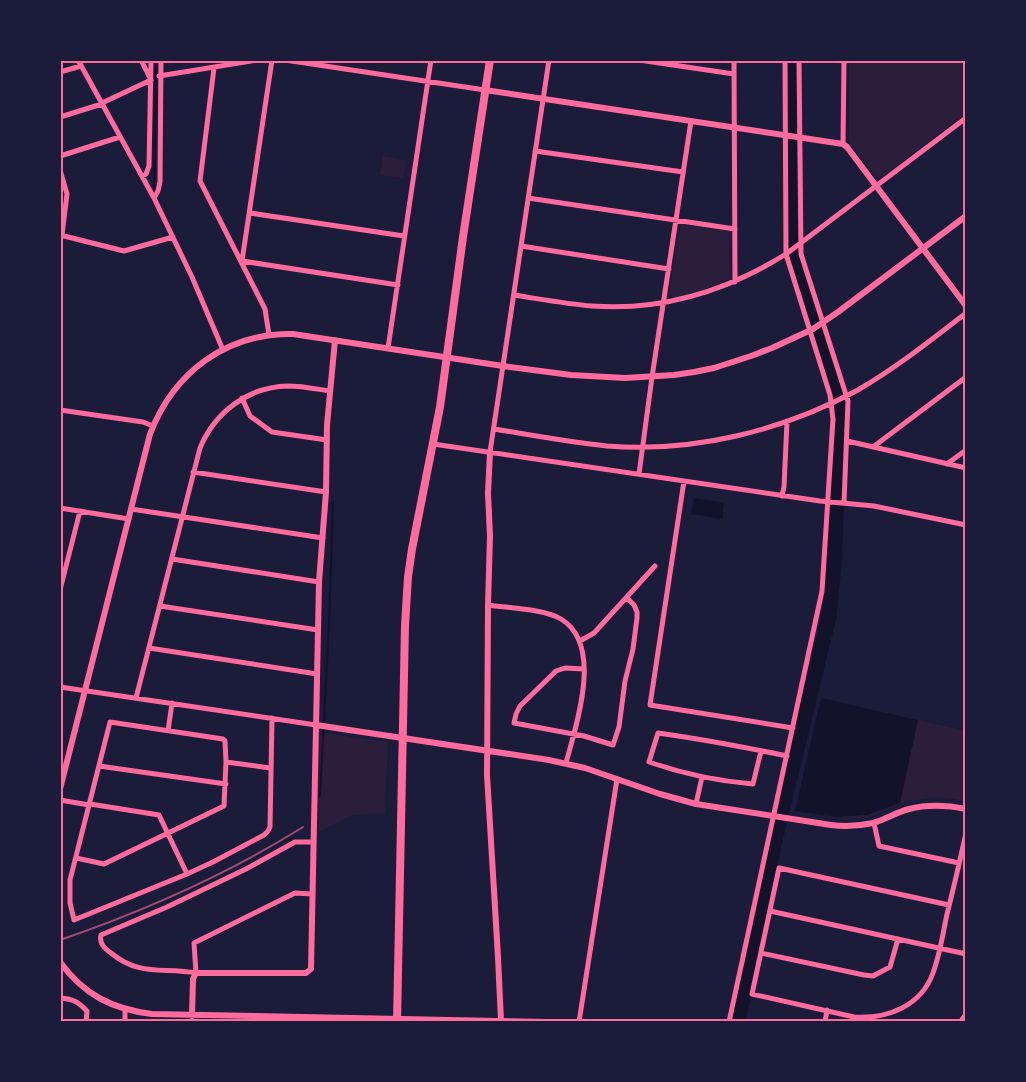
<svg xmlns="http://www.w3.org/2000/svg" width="1026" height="1082" font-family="'PT Serif',serif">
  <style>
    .green { fill: #2a1e3b }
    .water { fill: #12122b }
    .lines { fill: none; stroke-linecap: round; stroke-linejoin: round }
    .stream { stroke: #12122b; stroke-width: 2 }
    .river { stroke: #12122b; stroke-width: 15 }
    .minor { stroke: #ff6b9d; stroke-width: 5 }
    .tertiary { stroke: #ff6b9d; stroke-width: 6 }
    .primary { stroke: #ff6b9d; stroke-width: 8 }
    .rail { stroke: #a44b75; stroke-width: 2 }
    .neatline { fill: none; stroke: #ff6b9d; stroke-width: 2 }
  </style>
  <rect width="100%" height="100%" fill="#1b1b3a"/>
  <!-- green -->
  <path class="green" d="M849 60H962L966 65V113L882 177H876L850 143 849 136Z
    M383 156 406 160 403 178 380 175Z
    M680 224 729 231 730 281 675 299 669 294Z
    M866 708 966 731V802L955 799 931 798 908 801 868 817 842 819Z
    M324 733 388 742 385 814 353 815 318 832 320 736Z"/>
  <!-- water -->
  <path class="water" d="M694 498 724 503 722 519 691 514Z
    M821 698 918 720 900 803 868 815 837 817 795 811Z"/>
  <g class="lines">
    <!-- stream -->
    <path class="stream" d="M154 189 156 60
      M320 796 329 624 333 502"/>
    <!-- river -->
    <path class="river" d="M738 1022 774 844 829 616 834 565 841 405 794 259 792 60"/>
    <!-- minor -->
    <path class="minor" d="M78 60 154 198 192 277 223 350
      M285 60 485 90
      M639 60 734 74
      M734 60 735 282
      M799 60 801 254 848 401 844 503
      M214 68 200 181 265 309 269 335
      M60 72 81 66
      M159 76 258 60
      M102 103 151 80 141 60
      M60 117 102 104
      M843 144 844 60
      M535 151 683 172
      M60 156 120 137
      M60 170 67 194 62 235
      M142 176 146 174 149 166 151 60
      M154 198 158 191 160 182 161 60
      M528 198 735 229
      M250 213 404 236
      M60 235 124 251 173 237
      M521 246 669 269
      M242 261 272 60
      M242 261 398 285
      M514 295C540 299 566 304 592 306 662 311 727 291 786 254L966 118
      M388 348 431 60
      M242 398 250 416 272 432 327 440
      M60 410 143 422 153 426
      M494 429C531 435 569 442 607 446 693 453 782 431 858 390 896 368 931 340 966 313
      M847 441 966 468
      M433 444 820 501 874 506 966 525
      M873 447 966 377
      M490 452 549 60
      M947 464 966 450
      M193 472 326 492
      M639 474 652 377 691 121
      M684 481 650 705 793 728
      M782 496 784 487 787 421
      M60 508 129 519
      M131 509 323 538
      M172 559 319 582
      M60 590 80 511
      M488 605C508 608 545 609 561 619 604 645 576 725 566 763
      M160 606 318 630
      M580 641 594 633 655 566
      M149 648 317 674
      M584 669 565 668 556 671 520 706 516 714 514 723 584 736 613 745 619 727 625 681 633 649 637 618V612L634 605 627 598
      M60 687 316 725
      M136 698 200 448C215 412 248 387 288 386 302 386 316 389 330 391
      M168 731 172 703
      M761 751 753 784C717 781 683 774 649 762L658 733C701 739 744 747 787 756
      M226 762 270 768
      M99 766 226 784
      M60 800 89 805
      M90 804 159 815 187 874 213 862 264 835 268 831 270 827 272 718
      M696 804 702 777
      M874 823 879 846 959 863
      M76 858 104 864 224 806 226 762 225 741 223 739 110 722 70 880V903L74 920 187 874
      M312 894 295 893 194 943 196 973C163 967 140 977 111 953 104 948 99 943 101 935L167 907 246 869 295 842H313
      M949 905 779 868 752 994 854 1017C888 1019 921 1006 933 973 940 954 943 933 947 914 954 887 960 860 966 833
      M770 911 966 954
      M761 953 864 975 873 976 890 967 898 939
      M60 998C74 999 78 1002 87 1011L86 1022
      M125 1022V1010
      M579 1022 617 779
      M729 1022 822 591 833 419 830 395 786 254 785 60
      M825 1022 827 1010"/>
    <!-- tertiary -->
    <path class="tertiary" d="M485 90 843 144 847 147 966 306
      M490 452 488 493 490 536 488 605 487 775 498 957 501 1021
      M316 725 549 760 585 768 660 794 696 804 831 825C845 827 859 826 873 823 886 819 897 812 909 809 928 804 947 805 966 809
      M60 789 150 434C174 372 226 333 293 334L503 366 571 375 625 378 674 375 694 372 714 368 751 356 772 348 813 329 838 312 966 216
      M60 962C84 995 112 1009 152 1014L547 1022
      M192 1016 193 979 196 973H306L311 969 319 582 326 492 327 425 335 340
      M961 1022 966 1015"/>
    <!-- primary -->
    <path class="primary" d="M397 1022 405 626 408 577 412 549 440 407 463 237 490 60"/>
    <!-- rail -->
    <path class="rail" d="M60 940C144 911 228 874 303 827"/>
  </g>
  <!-- border -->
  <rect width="1026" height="1082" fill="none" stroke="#1b1b3a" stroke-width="123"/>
  <rect x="62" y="62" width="902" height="958" class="neatline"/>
</svg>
